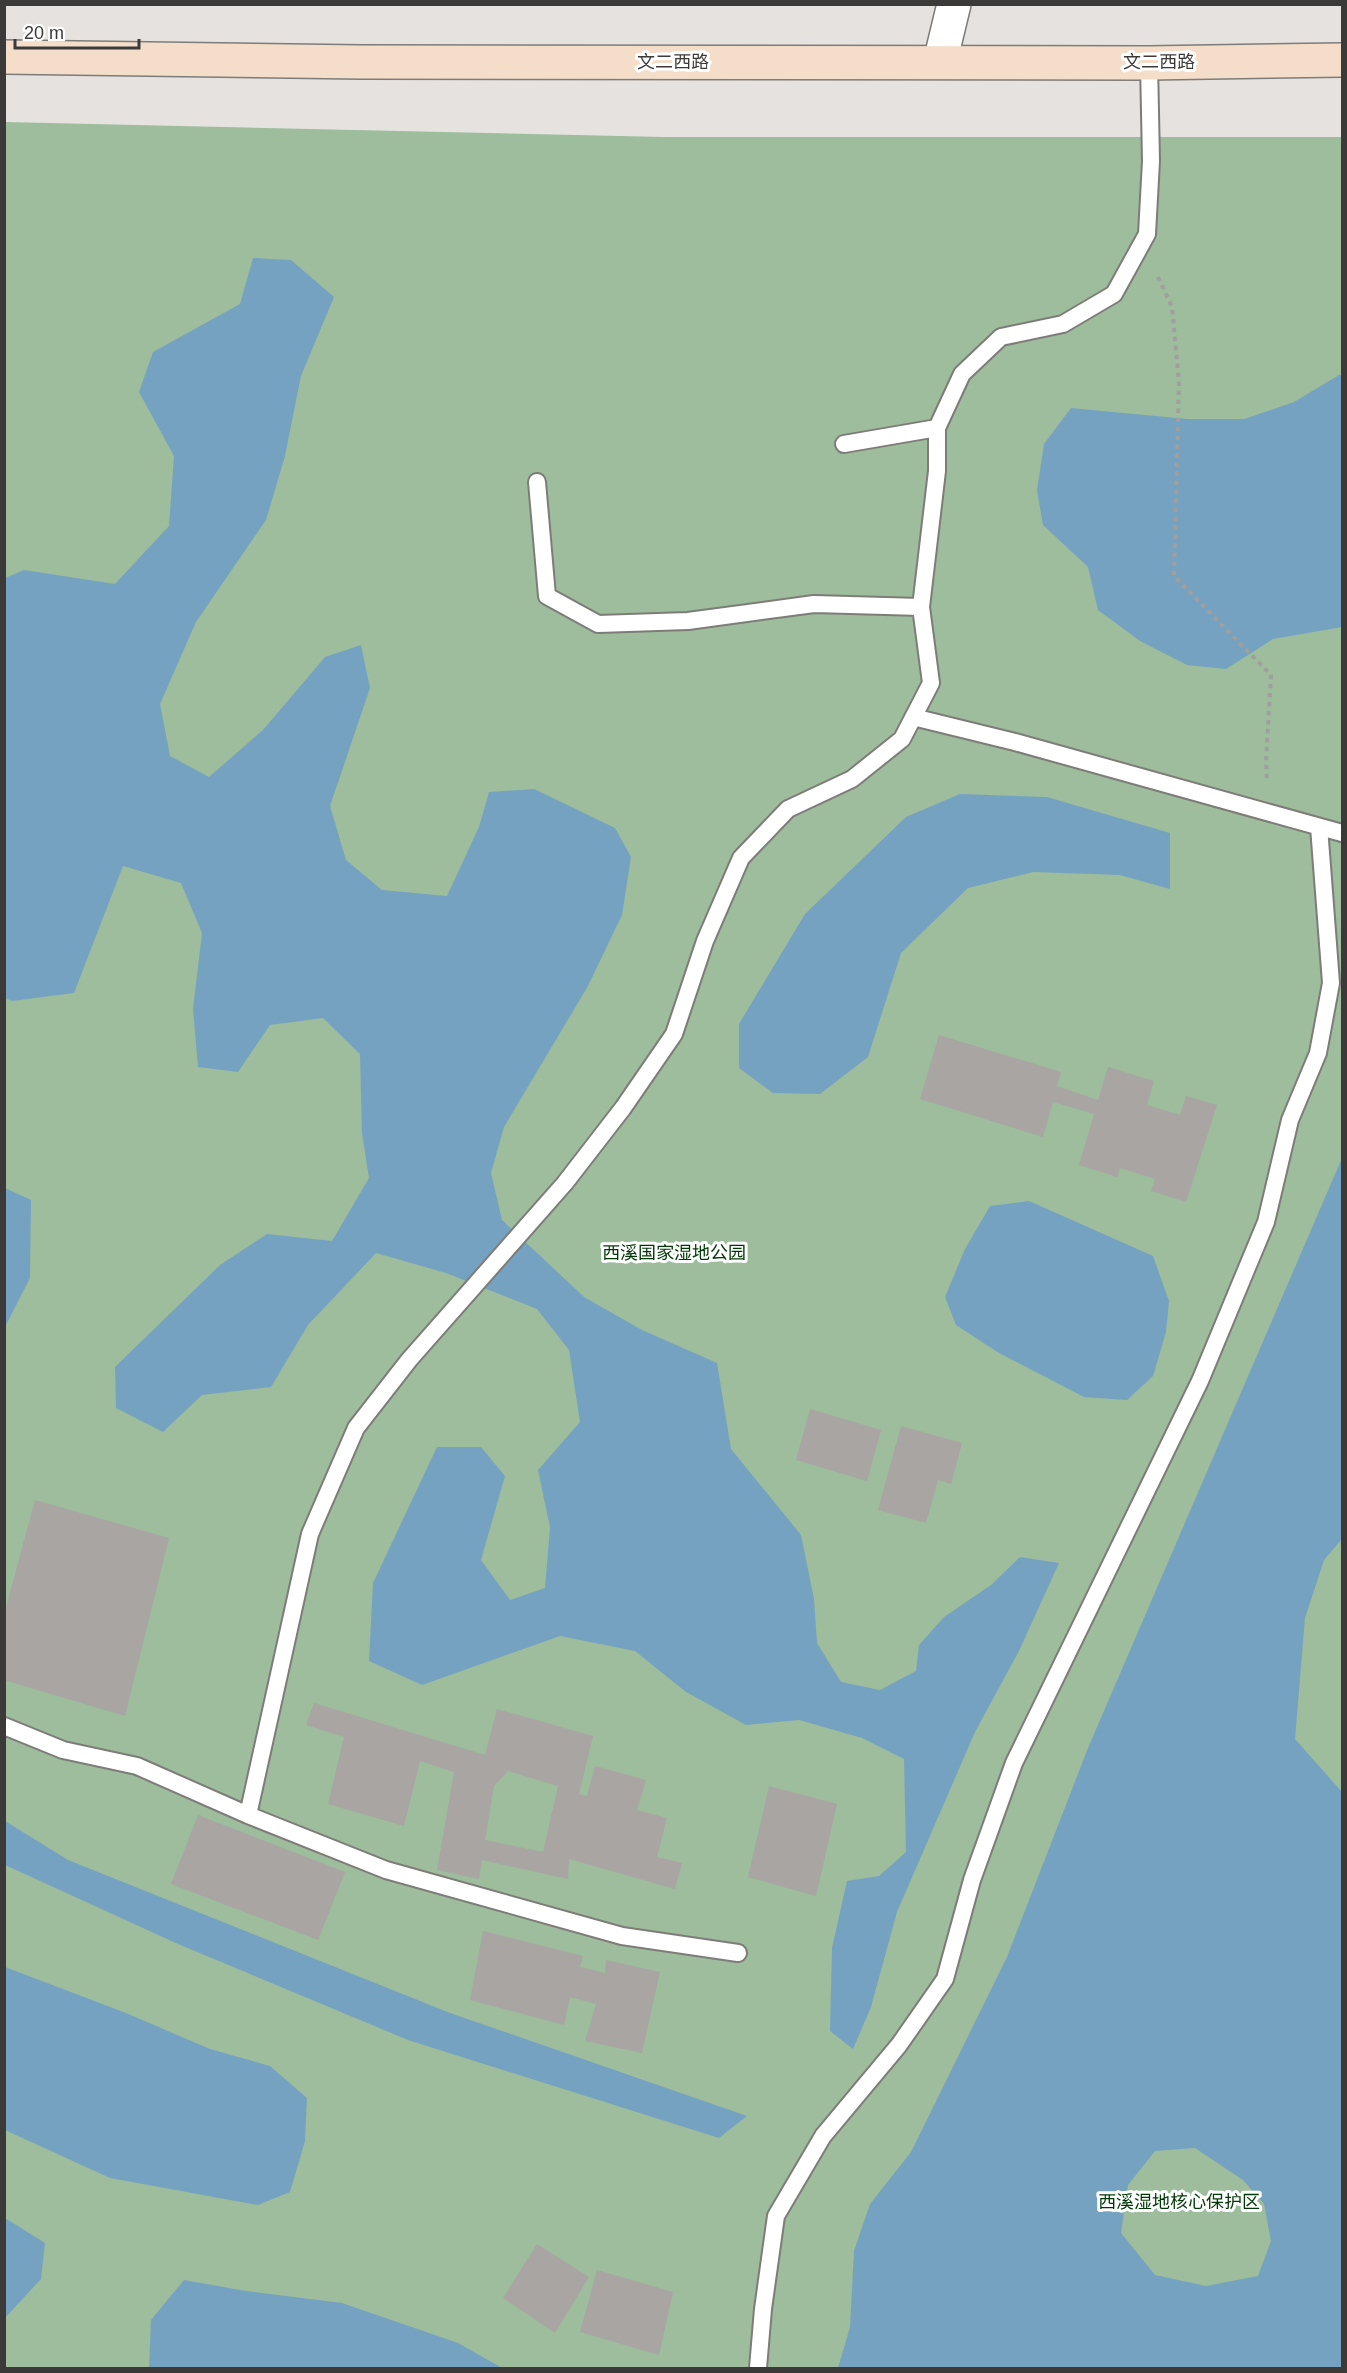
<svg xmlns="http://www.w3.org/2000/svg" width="1347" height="2373" font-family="Helvetica,'Noto Sans SC',sans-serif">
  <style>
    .green { fill: #9dbd9c }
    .water { fill: #76a2c1; fill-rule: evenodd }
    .building { fill: #a8a5a3; fill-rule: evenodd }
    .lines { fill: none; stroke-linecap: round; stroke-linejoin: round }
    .service-casing { stroke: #7e7c79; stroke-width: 20 }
    .tertiary-casing { stroke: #7e7c79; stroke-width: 36 }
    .secondary-casing { stroke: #7e7c79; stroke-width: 36 }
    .path { stroke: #a19f9d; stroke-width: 4; stroke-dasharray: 4.5 4.5; stroke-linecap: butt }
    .service { stroke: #fff; stroke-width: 16 }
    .tertiary { stroke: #fff; stroke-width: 33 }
    .secondary { stroke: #f4deca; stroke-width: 33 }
    .labels { text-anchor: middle; stroke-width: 6; stroke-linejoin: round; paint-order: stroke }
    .street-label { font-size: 18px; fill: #3b3a39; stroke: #fff }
    .park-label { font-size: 18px; fill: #003805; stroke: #fff }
  </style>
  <rect width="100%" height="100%" fill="#e5e2df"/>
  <!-- green -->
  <path class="green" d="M5 122 664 137H1342V2368H5Z"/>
  <!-- water -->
  <path class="water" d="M253 258 291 260 334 297 301 376 285 456 266 520 196 622 160 704 170 756 209 777 263 730 325 657 361 645 370 688 330 806 346 860 382 890 447 896 479 827 489 792 534 789 615 828 631 857 622 915 588 986 504 1127 491 1173 502 1220 584 1297 642 1330 717 1363 731 1449 801 1535 814 1599 817 1643 841 1682 880 1690 916 1671 919 1645 944 1617 991 1585 1020 1557 1059 1563 1019 1651 975 1732 897 1912 871 2007 853 2049 830 2031 832 1948 847 1881 879 1876 906 1852 904 1759 862 1738 799 1720 746 1725 686 1692 635 1651 560 1636 422 1685 369 1661 373 1583 437 1447H481L505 1476 481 1560 510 1600 545 1588 550 1527 538 1470 580 1422 569 1350 537 1309 446 1273 376 1253 308 1325 271 1387 202 1395 163 1432 116 1408 115 1367 220 1265 267 1234 332 1241 369 1178 362 1133 360 1054 323 1018 270 1025 238 1072 198 1067 193 1009 202 933 181 883 123 866 74 993 12 1001 5 998V578L24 570 115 584 169 526 174 456 139 392 153 352 240 304Z
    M1339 375H1342V627L1273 639 1226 669 1187 665 1140 641 1098 610 1088 567 1043 525 1037 490 1044 444 1071 408 1187 419H1244L1294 402Z
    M960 794 1047 797 1170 833V889L1120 875 1033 872 968 888 901 953 868 1057 820 1094 773 1093 739 1068V1024L805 914 906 817Z
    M1342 1158V1539L1324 1560 1305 1618 1295 1739 1342 1792V2368H838L850 2327 854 2251 870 2204 911 2152 1007 1957 1088 1748ZM1195 2148 1243 2180 1264 2204 1271 2241 1258 2276 1206 2286 1155 2275 1121 2233 1128 2185 1155 2151Z
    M5 1188 31 1200 30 1278 5 1327Z
    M1029 1201 1153 1256 1169 1301 1166 1332 1153 1376 1127 1400 1084 1397 999 1353 956 1325 945 1297 965 1249 990 1206Z
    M5 1821 68 1860 450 2013 747 2116 719 2138 408 2040 178 1944 5 1865Z
    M5 1967 126 2013 210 2049 270 2066 307 2098 305 2141 290 2192 258 2205 110 2178 5 2130Z
    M5 2218 45 2243 41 2279 5 2318Z
    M184 2280 246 2291 342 2303 458 2343 502 2368H149L151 2320Z"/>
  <!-- building -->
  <path class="building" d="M939 1035 1061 1072 1057 1086 1098 1100 1108 1067 1154 1081 1147 1105 1180 1115 1186 1096 1217 1105 1186 1202 1151 1191 1155 1179 1120 1168 1117 1177 1079 1165 1094 1114 1053 1102 1043 1137 920 1099Z
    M810 1409 881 1430 867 1481 796 1460Z
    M901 1426 962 1443 951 1484 938 1480 926 1523 878 1510Z
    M35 1500 169 1538 125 1716 4 1680V1615Z
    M314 1703 485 1755 497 1709 593 1736 579 1794 587 1796 595 1766 646 1780 637 1810 667 1818 657 1857 682 1863 675 1889 569 1859 568 1879 482 1860 479 1879 437 1870 454 1772 420 1761 404 1826 328 1804 344 1737 306 1725ZM508 1771 558 1786 543 1852 485 1840 494 1786Z
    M769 1786 837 1804 816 1896 748 1877Z
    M198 1815 345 1872 318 1940 171 1884Z
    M483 1931 583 1956 580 1967 605 1973 606 1960 660 1972 642 2053 585 2041 596 2004 570 1997 564 2025 470 2000Z
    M537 2244 589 2277 555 2333 503 2298Z
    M597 2270 673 2292 659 2355 580 2332Z"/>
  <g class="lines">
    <!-- service casing -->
    <g class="service-casing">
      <path id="service" d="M844 444 937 428
        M537 482 547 596 598 624 688 621 814 604 921 607
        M913 717 1015 742 1342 833
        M4 1726 63 1750 137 1766 248 1815 386 1870 622 1936 738 1953
        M248 1815 310 1534 356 1428 409 1360 565 1183 623 1108 674 1034 705 941 741 858 788 809 852 779 902 739 931 683 921 607 937 471V428L962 374 1001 337 1063 324 1114 294 1147 234 1151 161 1149 63
        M758 2368 763 2309 776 2216 823 2136 899 2045 945 1979 972 1880 1014 1763 1200 1381 1266 1222 1290 1120 1318 1053 1331 983 1319 827"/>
    </g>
    <!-- tertiary casing -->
    <g class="tertiary-casing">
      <path id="tertiary" d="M940 62 954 4"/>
    </g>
    <!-- secondary casing -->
    <g class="secondary-casing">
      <path id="secondary" d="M4 57 361 62 1149 63 1342 60"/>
    </g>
    <!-- path -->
    <path class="path" d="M1158 277 1172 307 1179 383 1174 576 1271 675 1266 761 1267 782"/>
    <!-- service -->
    <use href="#service" class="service"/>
    <!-- tertiary -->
    <use href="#tertiary" class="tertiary"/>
    <!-- secondary -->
    <use href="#secondary" class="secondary"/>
  </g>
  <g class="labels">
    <!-- street labels -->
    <g class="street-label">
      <text x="673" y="68">文二西路</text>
      <text x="1159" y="68">文二西路</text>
    </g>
    <!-- park labels -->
    <g class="park-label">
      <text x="674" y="1259">西溪国家湿地公园</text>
      <text x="1179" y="2208">西溪湿地核心保护区</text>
    </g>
  </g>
  <!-- border -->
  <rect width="1347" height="2373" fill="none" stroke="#3b3a39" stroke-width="12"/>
  <!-- scale -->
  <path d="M15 39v9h124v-9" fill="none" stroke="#3b3a39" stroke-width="3"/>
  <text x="24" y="39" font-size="18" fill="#3b3a39" stroke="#ffffff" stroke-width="4.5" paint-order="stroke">20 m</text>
</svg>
